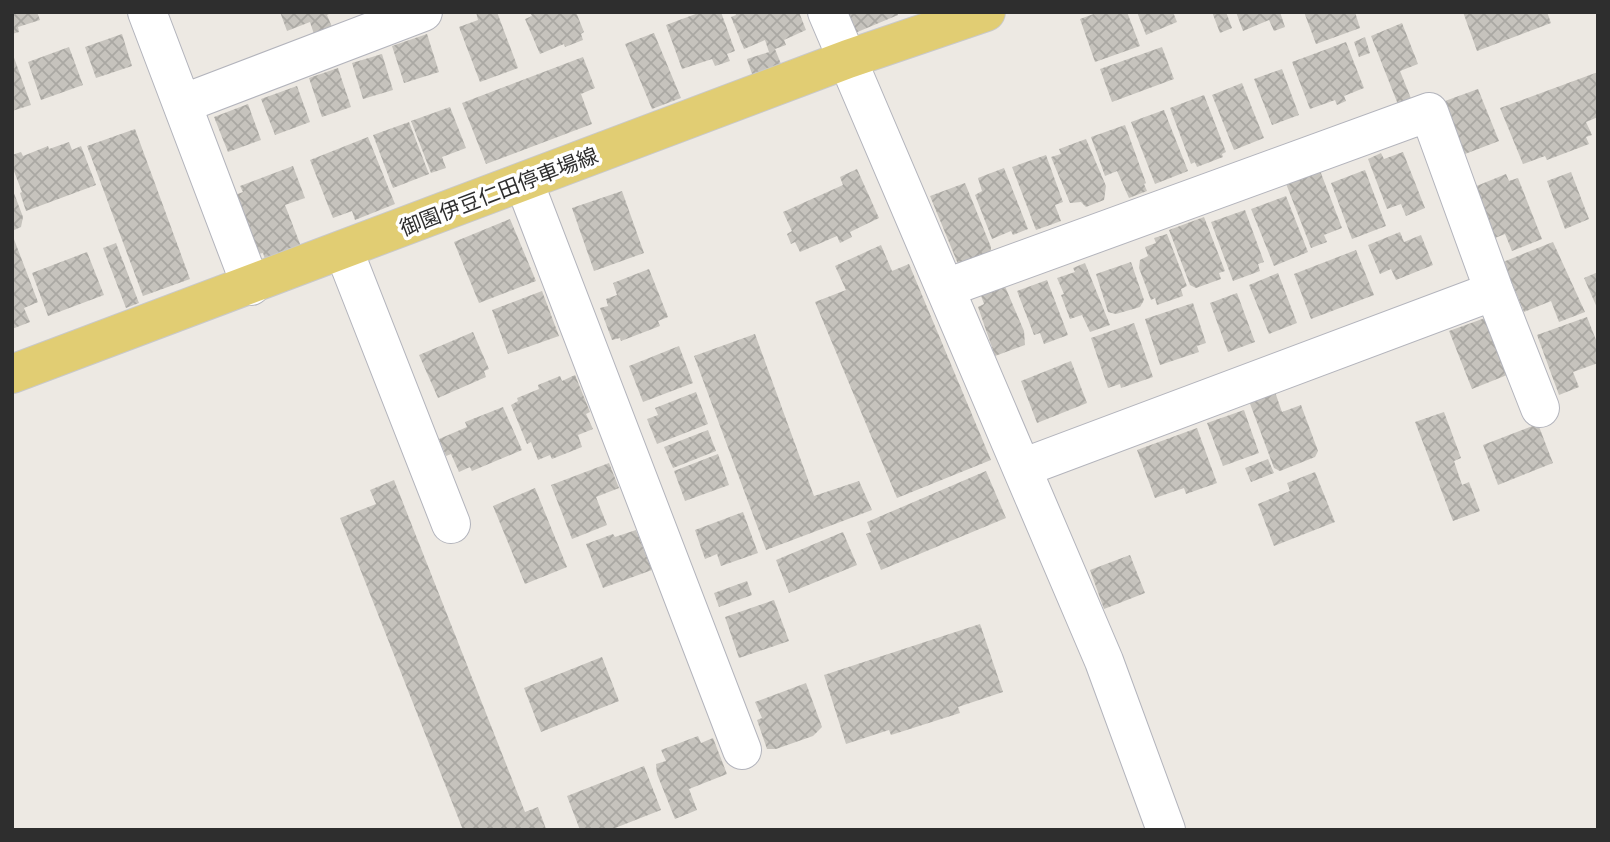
<svg xmlns="http://www.w3.org/2000/svg" width="1610" height="842" font-family="'Golos Text','Noto Sans JP',sans-serif">
  <style>
    .building { fill: url(#building-cross-hatch) }
    .lines { fill: none; stroke-linecap: round; stroke-linejoin: round }
    .minor-casing { stroke: #b3b4bc; stroke-width: 40 }
    .major-casing { stroke: #c9c9c9; stroke-width: 40 }
    .minor { stroke: #fff; stroke-width: 38 }
    .major { stroke: #e1cd73; stroke-width: 38 }
    .labels { text-anchor: middle; stroke-width: 7; stroke-linejoin: round; paint-order: stroke }
    .street-label { font-size: 21px; fill: #2e2e2e; stroke: #fff }
  </style>
  <defs>
    <pattern id="building-cross-hatch" width="8" height="8" patternUnits="userSpaceOnUse" patternTransform="scale(1.75)"><rect width="8" height="8" fill="#c6c3bd"/><path d="M0 0l8 8M0 8l8-8" fill="none" stroke="#aaa8a3"/></pattern>
  </defs>
  <rect width="100%" height="100%" fill="#ede9e3"/>
  <!-- building -->
  <path class="building" d="M12 12H37L40 20 18 27 19 32 12 34Z
    M280 12H333L327 15 332 27 314 34 310 22 287 31Z
    M476 12H497L518 68 480 82 459 27 478 20Z
    M530 12H576L584 32 581 34 583 40 565 47 564 44 540 54 525 19 532 16Z
    M701 12H721L735 51 727 54 730 61 715 66 712 59 682 69 666 25Z
    M735 12H799L806 30 784 40 786 45 775 49 783 69 754 80 747 59 769 52 765 40 744 49 731 17 736 15Z
    M846 12H897L898 15 855 33Z
    M1099 12H1127L1140 46 1095 62 1080 19Z
    M1137 12H1173L1177 22 1146 35Z
    M1212 12H1226L1232 28 1220 33Z
    M1236 12H1280L1285 27 1274 31 1269 20 1243 31Z
    M1304 12H1355L1360 28 1316 44Z
    M1463 12H1547L1551 23 1477 51Z
    M1402 23 1418 64 1400 71 1412 101 1399 107 1371 36Z
    M654 33 681 98 652 109 625 44Z
    M122 34 132 66 96 78 85 47Z
    M427 34 439 72 404 83 392 46Z
    M1365 37 1370 53 1359 57 1354 42Z
    M1346 42 1364 88 1344 96 1346 101 1337 105 1335 100 1310 109 1292 62Z
    M69 47 83 85 41 100 28 62Z
    M1162 47 1174 79 1112 102 1100 69Z
    M12 52 31 105 12 111Z
    M382 54 393 90 363 99 352 63Z
    M583 57 595 88 581 94 592 124 486 164 462 103Z
    M338 68 351 107 322 117 309 78Z
    M1282 69 1299 115 1272 125 1254 79Z
    M1598 72V117L1586 122 1592 135 1586 137 1589 144 1547 160 1545 156 1523 164 1500 108Z
    M1242 83 1264 138 1234 150 1212 95Z
    M297 86 310 122 275 135 261 99Z
    M1478 89 1499 141 1465 154 1445 101Z
    M1204 95 1226 152 1222 154 1223 157 1197 167 1195 162 1191 164 1170 108Z
    M248 104 261 140 228 152 214 117Z
    M450 107 466 148 442 157 446 168 431 173 411 121Z
    M1164 110 1188 171 1155 184 1131 122Z
    M409 122 429 174 393 188 373 135Z
    M1125 125 1146 183 1144 184 1147 191 1129 198 1117 171 1105 176 1091 137Z
    M135 129 190 279 143 296 87 146Z
    M368 137 395 204 355 220 352 211 333 218 310 160Z
    M1086 139 1106 186 1104 200 1086 207 1081 202 1070 203 1051 157 1061 154 1059 149Z
    M69 142 72 150 81 146 96 185 26 211 20 193 22 192 12 166V155L21 152 23 156 48 146 49 149Z
    M1403 152 1425 208 1406 216 1401 204 1387 209 1368 159 1381 153 1384 159Z
    M1046 155 1063 202 1055 205 1061 221 1036 230 1012 167Z
    M293 166 305 198 285 205 302 249 266 262 263 253 258 254 235 195 243 192 240 186Z
    M1004 168 1028 229 1013 235 1011 231 992 239 975 195 982 191 978 178Z
    M1319 168 1342 228 1324 235 1327 242 1311 248 1285 181Z
    M857 169 879 218 850 232 852 237 840 243 837 236 800 252 795 242 791 244 787 234 792 231 783 212 843 185 840 177Z
    M1365 170 1386 226 1352 239 1331 183Z
    M1571 172 1589 219 1565 229 1547 181Z
    M1506 174 1509 181 1518 178 1542 239 1512 251 1505 234 1495 238 1474 187Z
    M965 183 991 247 990 258 958 264 930 196Z
    M12 188 23 217 21 227 12 231Z
    M622 191 644 253 594 271 572 208Z
    M1286 196 1308 252 1274 266 1251 209Z
    M1245 210 1264 262 1258 264 1260 271 1233 281 1211 222Z
    M1204 217 1225 271 1219 273 1221 279 1196 288 1190 285 1169 230Z
    M510 219 536 281 479 303 454 242Z
    M1400 232 1404 242 1421 235 1433 265 1396 280 1391 269 1380 274 1368 245Z
    M12 234 38 302 24 308 30 322 12 329Z
    M1167 234 1187 286 1181 289 1183 296 1157 305 1155 298 1151 300 1139 268 1140 260 1148 256 1145 247 1156 243 1154 238Z
    M1553 242 1585 312 1559 322 1551 301 1524 312 1503 262Z
    M116 243 139 303 126 308 103 248Z
    M881 245 892 271 909 264 991 460 897 498 815 302 846 290 835 266Z
    M1356 250 1374 295 1311 319 1294 274Z
    M87 252 104 295 48 316 32 273Z
    M1131 262 1144 300 1140 307 1116 314 1108 312 1096 274Z
    M1085 263 1110 325 1090 332 1082 315 1070 319 1061 295 1064 294 1057 278 1075 272 1073 268Z
    M649 269 668 317 658 321 660 326 621 341 620 338 612 340 600 308 608 306 606 299 617 295 613 283Z
    M1598 272V310L1584 278Z
    M1278 273 1297 323 1269 334 1249 285Z
    M1047 280 1068 335 1044 344 1040 333 1034 335 1017 291Z
    M1004 284 1024 331 1025 345 995 356 978 307 984 304 980 293Z
    M542 291 559 336 508 354 492 310Z
    M1237 293 1255 342 1228 352 1210 303Z
    M1193 303 1206 343 1197 346 1199 352 1160 365 1145 319Z
    M1587 317 1598 345V363L1573 372 1579 387 1559 395 1537 335Z
    M1485 318 1507 375 1472 389 1449 331Z
    M1134 323 1153 377 1121 388 1120 384 1108 388 1091 338Z
    M473 332 489 369 484 371 486 377 438 398 419 355Z
    M755 334 814 496 859 481 872 510 766 550 694 356Z
    M679 346 693 383 643 402 629 366Z
    M1071 361 1087 403 1037 423 1021 381Z
    M575 375 590 412 586 414 593 429 578 435 582 447 552 459 550 455 538 460 531 442 527 444 511 405 518 401 517 398 539 389 538 385 560 376 562 381Z
    M696 392 708 424 657 444 647 419 658 415 655 408Z
    M1275 392 1282 412 1301 405 1318 451 1315 457 1280 471 1274 468 1249 401Z
    M503 407 522 450 472 471 470 467 459 472 451 454 446 456 439 439 467 427 465 422Z
    M1244 410 1259 453 1223 466 1207 423Z
    M1444 412 1461 458 1454 461 1462 485 1469 482 1480 511 1453 521 1415 422Z
    M1538 424 1553 463 1498 485 1483 445Z
    M1197 428 1217 483 1186 494 1184 488 1155 498 1137 450Z
    M708 430 716 451 673 468 664 447Z
    M718 454 729 485 685 501 674 471Z
    M1268 459 1274 473 1251 482 1245 468Z
    M609 463 619 488 596 497 607 525 572 539 551 485Z
    M986 471 1006 518 881 570 866 534 871 532 867 522Z
    M1315 472 1335 522 1274 546 1258 504 1290 491 1287 483Z
    M394 480 525 812 538 807 546 829 463 830 340 518 376 504 370 490Z
    M535 488 567 567 525 584 493 506Z
    M743 512 758 553 721 566 717 554 705 559 695 530Z
    M636 530 652 570 603 588 586 544 613 534 615 537Z
    M843 532 857 565 789 593 776 560Z
    M1130 555 1145 593 1104 609 1090 570Z
    M747 581 752 595 719 607 714 593Z
    M774 600 789 641 739 658 725 617Z
    M980 624 1003 692 958 707 960 713 891 735 889 730 846 744 824 675Z
    M602 657 619 701 541 732 524 688Z
    M806 683 822 727 813 736 776 749H767L757 720 762 718 755 702Z
    M698 736 701 743 713 738 727 774 689 789 697 810 675 819 657 774 656 764 666 761 661 750Z
    M644 766 661 810 610 830H580L567 796Z"/>
  <g class="lines">
    <!-- minor casing -->
    <g class="minor-casing">
      <path id="minor" d="M147 12 251 286
        M827 12 1104 661 1166 830
        M182 104 423 12
        M524 182 742 750
        M344 251 451 524
        M946 288 1429 112 1494 291 1540 408
        M1022 468 1494 291"/>
    </g>
    <!-- major casing -->
    <g class="major-casing">
      <path id="major" d="M12 374 848 59 986 12"/>
    </g>
    <!-- minor -->
    <use href="#minor" class="minor"/>
    <!-- major -->
    <use href="#major" class="major"/>
  </g>
  <g class="labels">
    <!-- street labels -->
    <g class="street-label">
      <text transform="translate(499 192) rotate(-21)" y="7">御園伊豆仁田停車場線</text>
    </g>
  </g>
  <!-- border -->
  <rect width="1610" height="842" fill="none" stroke="#2e2e2e" stroke-width="28"/>
</svg>
